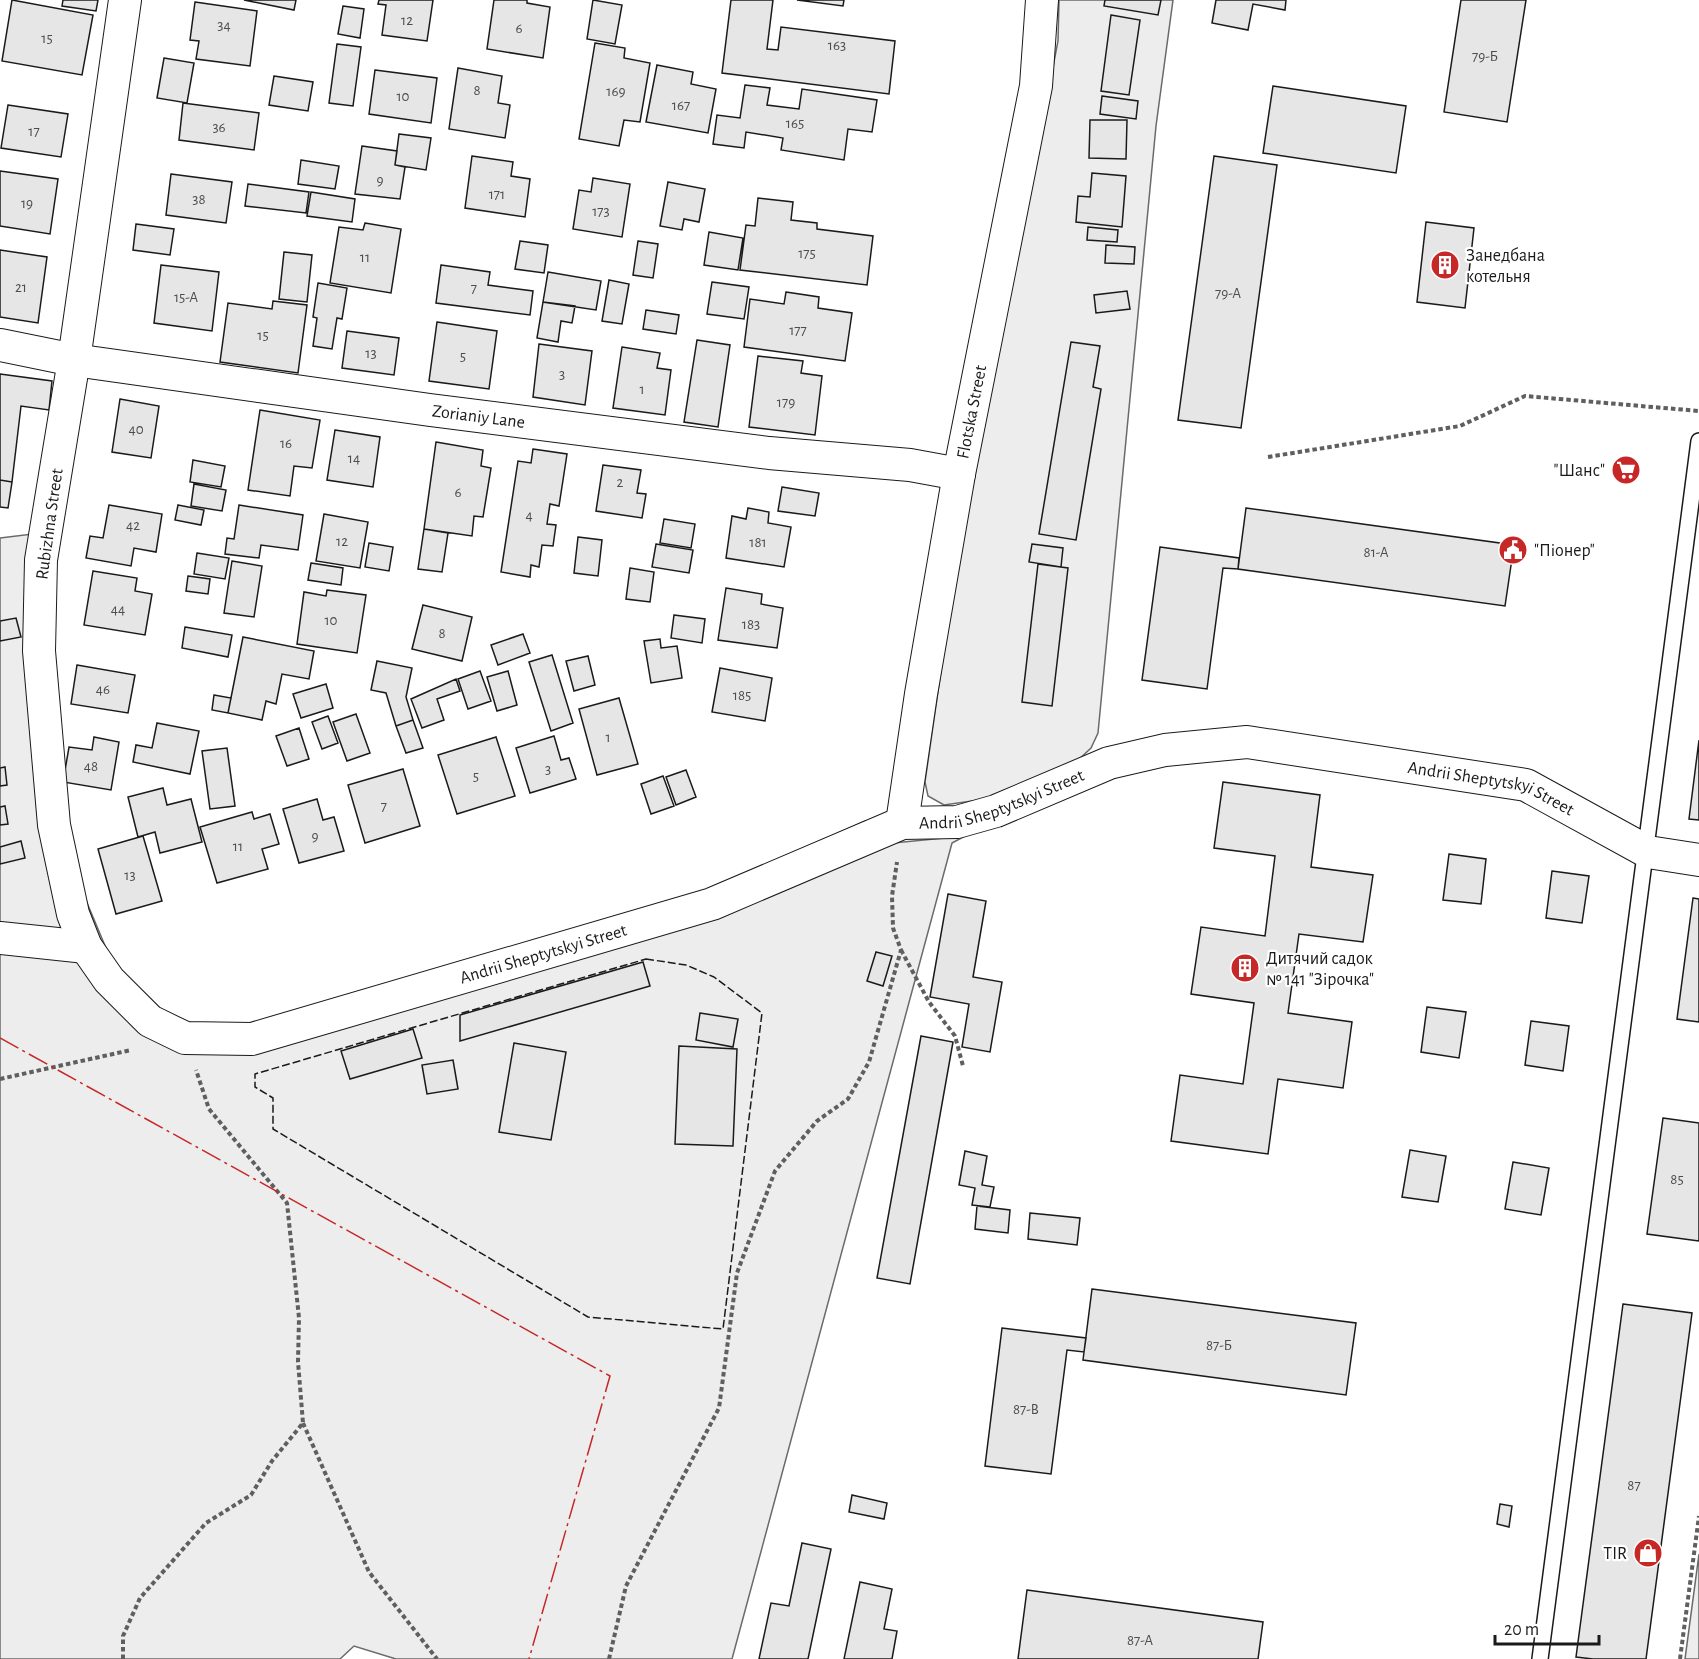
<svg xmlns="http://www.w3.org/2000/svg" width="1699" height="1659" font-family="'Alegreya Sans',sans-serif">
  <style>
    .built { fill: #ededed; stroke: #6a6a6a; stroke-width: 1.5 }
    .building { fill: #e6e6e6; stroke: #1a1a1a; stroke-width: 1.5 }
    .lines { fill: none; stroke-linecap: round; stroke-linejoin: round }
    .lane-casing { stroke: #1a1a1a; stroke-width: 18 }
    .street-casing { stroke: #1a1a1a; stroke-width: 34 }
    .path { stroke: #5f5f5f; stroke-width: 4; stroke-dasharray: 4.5 3; stroke-linecap: butt }
    .lane { stroke: #fff; stroke-width: 15 }
    .street { stroke: #fff; stroke-width: 32 }
    .fence { stroke: #1a1a1a; stroke-width: 1.5; stroke-dasharray: 8 3; stroke-linecap: butt }
    .power { stroke: #c62828; stroke-width: 1.5; stroke-dasharray: 21 4.5 3 4.5; stroke-linecap: butt }
    .labels { text-anchor: middle; stroke-width: 4.5; stroke-linejoin: round; paint-order: stroke }
    .number-label { font-size: 15px; fill: #4d4d4d }
    .poi-label { font-size: 18px; fill: #1a1a1a; stroke: #fff; text-anchor: start }
    .street-label { font-size: 18px; fill: #1a1a1a; stroke: #fff }
  </style>
  <rect width="100%" height="100%" fill="#fff"/>
  <!-- built -->
  <path class="built" d="M1059 0H1173L1156 126 1098 733 1091 748 1076 762 1000 797 944 805 928 796 925 782 952 594 1058 41Z
    M57 531 50 657 61 792 80 886 111 960 162 1010 203 1028H243L698 897 865 821 873 845 965 836 952 843 732 1659H396L354 1646 340 1659H0V538Z
    M1699 1554V1659H1685Z"/>
  <!-- building -->
  <path class="building" d="M12 0 93 15 82 75 2 61Z
    M63 0H98L96 11 62 6Z
    M244 0H296L294 10Z
    M379 0H433L427 41 382 35 386 5 378 4Z
    M494 0H527V3L550 7 543 58 487 49Z
    M593 0 622 5 615 44 587 39Z
    M731 0H773L767 49 778 50 781 27 895 41 889 94 722 73Z
    M797 0H844L843 6Z
    M1105 0H1161L1158 15 1104 6Z
    M1216 0H1286L1285 10 1253 4 1248 30 1212 23Z
    M1461 0H1526L1507 122 1444 112Z
    M195 2 257 11 250 66 196 59 199 41 190 40Z
    M343 6 364 9 360 38 338 34Z
    M1111 15 1140 20 1129 95 1101 91Z
    M595 43 625 48 624 58 650 63 640 122 624 120 619 146 579 139Z
    M337 44 361 47 353 106 329 103Z
    M164 58 194 63 187 103 157 98Z
    M657 65 693 72 691 84 716 89 708 133 646 122Z
    M458 68 502 76 498 103 510 105 505 138 449 129Z
    M375 70 437 78 431 123 369 114Z
    M274 76 313 82 308 111 269 105Z
    M745 85 770 88 767 105 799 109 802 89 877 100 872 132 848 129 844 160 781 150 783 138 746 132 744 148 713 144 717 115 740 118Z
    M1273 86 1406 106 1396 173 1263 153Z
    M1102 96 1138 101 1136 119 1100 114Z
    M183 103 259 113 254 150 179 140Z
    M8 105 68 114 61 157 1 148Z
    M1090 120H1127L1126 159 1089 158Z
    M399 134 431 138 426 170 395 165Z
    M362 146 397 151 395 165 405 167 400 199 355 194Z
    M472 156 513 162 511 176 530 179 525 217 465 208Z
    M1214 156 1277 165 1241 428 1178 420Z
    M301 160 339 166 335 189 298 184Z
    M0 171 58 179 50 234 0 226Z
    M1092 173 1126 176 1122 227 1076 222 1078 196 1090 197Z
    M171 174 232 182 226 223 166 215Z
    M593 178 630 184 622 237 573 229 579 190 591 192Z
    M668 182 705 189 699 222 684 219 682 230 660 226Z
    M248 184 309 192 306 213 245 206Z
    M311 192 355 199 352 222 307 216Z
    M758 198 793 202 791 220 817 223V229L873 236 867 285 740 270 746 225 755 226Z
    M1426 222 1474 228 1465 308 1417 302Z
    M365 223 401 229 391 293 330 283 339 227 363 230Z
    M136 224 174 229 170 255 133 250Z
    M1088 227 1118 230 1117 242 1087 240Z
    M709 232 743 238 738 270 704 265Z
    M520 241 548 245 544 273 515 269Z
    M638 241 658 244 653 278 633 275Z
    M1106 245 1135 247 1134 264 1105 263Z
    M0 250 47 257 38 323 0 317Z
    M284 252 312 255 307 302 279 299Z
    M161 265 219 272 212 331 154 323Z
    M441 265 490 272 488 285 533 291 530 315 436 303Z
    M548 272 601 281 596 310 543 302Z
    M609 280 629 284 622 324 602 321Z
    M712 282 749 287 744 319 707 314Z
    M318 283 347 288 342 319 337 318 332 349 313 346 317 318 313 317Z
    M1127 291 1130 309 1096 313 1094 295Z
    M786 292 819 297 818 308 852 313 845 361 744 347 750 299 784 304Z
    M273 301 307 305 298 373 220 362 228 303 272 309Z
    M543 302 575 306 572 323 561 321 558 342 537 338Z
    M646 310 679 315 676 334 643 329Z
    M437 322 497 331 489 389 429 381Z
    M347 331 399 338 394 375 342 368Z
    M697 340 730 345 718 427 684 422Z
    M1071 342 1100 346 1093 387 1101 389 1076 540 1039 534Z
    M539 344 592 351 585 405 533 397Z
    M622 347 660 353 657 368 671 370 665 415 613 408Z
    M758 356 803 361 801 373 822 376 815 435 749 427Z
    M0 374 52 381 49 410 21 406 12 482 0 480Z
    M120 399 159 406 151 458 112 452Z
    M260 410 320 420 312 468 294 466 290 496 248 490Z
    M335 430 380 437 373 487 327 480Z
    M436 442 483 450 481 466 491 468 483 517 474 516 472 536 424 529Z
    M533 449 567 454 559 506 550 504 547 524 556 525 553 546 542 545 539 567 531 565 530 577 501 572 518 461 531 463Z
    M193 460 225 466 221 487 190 482Z
    M603 465 641 470 637 493 646 494 642 518 596 511Z
    M0 480 12 482 8 508 0 507Z
    M194 484 226 490 222 511 191 506Z
    M782 487 819 493 815 516 778 511Z
    M109 505 162 514 156 552 134 548 131 566 86 558 90 536 103 538Z
    M178 505 204 510 201 525 175 520Z
    M239 505 303 515 298 550 261 545 259 558 225 554 227 538 234 539Z
    M748 508 769 512 768 523 791 527 784 567 726 558 732 516 746 519Z
    M1246 508 1514 545 1505 606 1238 569Z
    M324 514 368 522 360 568 316 561Z
    M664 519 695 524 691 548 660 543Z
    M424 529 448 533 442 572 418 569Z
    M578 537 602 540 598 576 574 573Z
    M369 543 393 547 389 571 365 567Z
    M656 544 693 550 689 573 652 567Z
    M1032 544 1063 548 1061 567 1029 562Z
    M1160 547 1239 558 1238 569 1223 568 1207 689 1142 680Z
    M197 553 229 558 225 579 194 574Z
    M232 561 262 566 254 617 224 613Z
    M311 563 343 568 341 585 308 580Z
    M1038 564 1068 568 1052 706 1022 702Z
    M630 568 654 572 650 602 626 599Z
    M93 571 137 578 135 591 152 594 145 635 84 625Z
    M188 576 210 579 208 594 186 591Z
    M726 588 762 594 761 604 783 608 777 648 718 640Z
    M327 590 366 595 357 653 297 644 304 592 326 596Z
    M423 605 472 617 462 661 412 649Z
    M674 615 705 619 702 643 671 638Z
    M16 618 21 637 0 641V621Z
    M185 627 232 635 228 657 182 648Z
    M523 634 530 653 498 665 491 645Z
    M243 637 314 651 309 679 282 674 276 704 266 701 262 720 228 713Z
    M660 639 661 648 677 646 682 678 651 683 644 641Z
    M552 655 573 723 551 731 529 662Z
    M588 656 595 685 574 691 566 661Z
    M377 661 412 668 406 697 413 720 396 726 386 693 371 690Z
    M77 665 135 675 128 713 71 704Z
    M720 668 772 678 765 721 712 712Z
    M480 671 491 701 468 709 458 679Z
    M508 671 517 705 497 711 487 677Z
    M456 679 460 691 437 699 444 720 422 728 411 699Z
    M326 684 333 708 301 718 293 694Z
    M214 695 231 698 228 713 212 710Z
    M619 698 638 764 597 775 579 709Z
    M356 714 370 753 347 761 333 722Z
    M328 716 338 743 322 749 312 722Z
    M413 720 423 748 406 753 396 726Z
    M157 723 199 731 190 774 133 762 136 745 152 748Z
    M299 728 309 759 287 766 276 736Z
    M554 736 561 760 569 758 576 779 530 793 516 748Z
    M94 737 119 742 111 790 63 782 69 747 92 750Z
    M496 737 515 796 457 814 438 755Z
    M1699 740V820L1689 819Z
    M227 748 235 806 210 809 202 751Z
    M5 767 7 785 0 786V768Z
    M403 769 420 826 365 843 348 785Z
    M686 770 696 797 676 805 666 777Z
    M663 776 674 806 651 814 641 784Z
    M1223 782 1320 795 1311 867 1373 875 1363 942 1299 934 1288 1013 1352 1022 1343 1088 1278 1079 1268 1154 1171 1141 1180 1075 1243 1084 1254 1003 1191 994 1201 927 1265 936 1275 856 1214 848Z
    M163 788 167 805 191 799 202 842 160 853 155 832 138 837 128 797Z
    M317 799 323 820 334 817 344 851 299 863 283 809Z
    M5 806 8 824 0 825V807Z
    M252 812 254 819 270 814 279 844 262 849 268 869 217 883 200 827Z
    M143 836 162 901 116 914 98 849Z
    M21 841 25 858 0 864V847Z
    M1449 854 1486 859 1481 904 1443 900Z
    M1552 871 1589 876 1582 923 1546 918Z
    M948 894 986 901 973 977 1002 982 990 1052 962 1047 969 1004 930 997Z
    M1693 898 1699 899V1022L1677 1019Z
    M876 952 892 956 883 986 867 981Z
    M643 962 650 986 460 1041V1015Z
    M1427 1007 1466 1012 1459 1058 1421 1052Z
    M700 1013 738 1019 733 1047 696 1040Z
    M1531 1021 1569 1026 1563 1071 1525 1065Z
    M413 1029 422 1058 350 1079 341 1051Z
    M921 1036 953 1042 910 1284 877 1278Z
    M514 1043 566 1052 551 1140 499 1132Z
    M679 1046 737 1049 733 1146 675 1144Z
    M453 1060 458 1089 427 1094 422 1065Z
    M1663 1118 1699 1123V1241L1647 1234Z
    M1410 1150 1446 1156 1438 1202 1402 1197Z
    M965 1151 987 1156 982 1185 994 1187 990 1207 972 1205 975 1188 959 1185Z
    M1513 1162 1549 1168 1541 1215 1505 1209Z
    M977 1206 1010 1210 1008 1233 975 1229Z
    M1030 1213 1080 1218 1077 1245 1028 1239Z
    M1092 1289 1356 1323 1346 1395 1083 1360Z
    M1623 1304 1692 1313 1646 1659H1593L1576 1657Z
    M1002 1328 1086 1338 1084 1352 1067 1350 1051 1474 985 1466Z
    M852 1495 887 1503 884 1519 849 1512Z
    M1500 1504 1512 1506 1509 1527 1497 1524Z
    M802 1543 831 1549 808 1659H759L771 1603 789 1606Z
    M860 1582 892 1589 884 1629 897 1631 892 1659H844Z
    M1027 1590 1263 1622 1258 1659H1018Z"/>
  <g class="lines">
    <!-- lane casing -->
    <g class="lane-casing">
      <path id="lane" d="M1540 1659C1590 1253 1649 847 1699 441"/>
    </g>
    <!-- street casing -->
    <g class="street-casing">
      <g id="street">
        <path id="s1" d="M125 0 74 360 41 560 39 651 54 825 73 914 86 947 109 980 150 1021 185 1038 252 1039 712 904 902 823 957 822 996 811 1109 763 1165 750 1247 742 1526 785 1648 852 1699 860"/>
        <path id="s2" d="M0 345 74 360 430 410 769 453 910 465 959 474"/>
        <path id="s3" d="M902 823 921 694 959 474 1036 86 1042 0"/>
        <path d="M0 938 86 947"/>
      </g>
    </g>
    <!-- path -->
    <path class="path" d="M1268 457 1460 426 1525 396 1699 411
      M901 950 929 1002 955 1036 963 1066
      M0 1079 131 1050
      M303 1423 369 1572 437 1659
      M123 1659V1636L140 1598 206 1523 251 1495 272 1461 303 1423 298 1362 299 1318 287 1203 209 1109 196 1070
      M609 1659 626 1586 719 1408 737 1273 775 1171 817 1121 848 1099 869 1062 901 950 893 928 892 896 897 862
      M1680 1659 1699 1516"/>
    <!-- lane -->
    <use href="#lane" class="lane"/>
    <!-- street -->
    <use href="#street" class="street"/>
    <!-- fence -->
    <path class="fence" d="M646 959 686 965 714 977 762 1013 723 1329 588 1317 273 1129V1098L255 1087V1074Z"/>
    <!-- power -->
    <path class="power" d="M0 1038 610 1376 529 1659"/>
  </g>
  <!-- icons -->
  <defs>
    <g id="building-disc" transform="scale(1.5)"><circle r="9.5" fill="#c62828" stroke="#fff"/><path d="M-4-6H4V6H1V3H-1V6H-4ZM-2.5-4.3h1.7v1.8h-1.7ZM.8-4.3h1.7v1.8H.8ZM-2.5-1h1.7V.8h-1.7ZM.8-1h1.7V.8H.8Z" fill="#fff"/></g>
    <g id="supermarket-disc" transform="scale(1.5)"><circle r="9.5" fill="#c62828" stroke="#fff"/><path d="M-6-5.5h2.5l.6 2H6L4.5 2H-2.5L-4.4-4H-6ZM-1.5 3.2a1.3 1.3 0 1 0 .1 0ZM3 3.2a1.3 1.3 0 1 0 .1 0Z" fill="#fff"/></g>
    <g id="civic-disc" transform="scale(1.5)"><circle r="9.5" fill="#c62828" stroke="#fff"/><path d="M-.6-6.5H3V-4.5H.6V-3L4-1V1h2V6H-6V1h2V-1L-.6-3ZM-1.2 2.5V6h2.4V2.5Z" fill="#fff"/></g>
    <g id="shop-disc" transform="scale(1.5)"><circle r="9.5" fill="#c62828" stroke="#fff"/><path d="M-5-2.5h2.3a2.7 3.5 0 0 1 5.4 0H5L5.5 6h-11ZM-1.5-2.5h3a1.5 2.3 0 0 0-3 0Z" fill="#fff"/></g>
  </defs>
  <g fill-rule="evenodd">
    <use href="#building-disc" x="1445" y="265"/>
    <use href="#supermarket-disc" x="1626" y="470"/>
    <use href="#civic-disc" x="1513" y="550"/>
    <use href="#building-disc" x="1245" y="968"/>
    <use href="#shop-disc" x="1648" y="1553"/>
  </g>
  <g class="labels">
    <!-- number labels -->
    <g class="number-label">
      <text x="407" y="25">12</text>
      <text x="224" y="30">34</text>
      <text x="519" y="33">6</text>
      <text x="47" y="43">15</text>
      <text x="837" y="50">163</text>
      <text x="1485" y="61">79-Б</text>
      <text x="477" y="95">8</text>
      <text x="616" y="96">169</text>
      <text x="403" y="101">10</text>
      <text x="681" y="110">167</text>
      <text x="795" y="128">165</text>
      <text x="219" y="132">36</text>
      <text x="34" y="136">17</text>
      <text x="380" y="185">9</text>
      <text x="497" y="199">171</text>
      <text x="199" y="204">38</text>
      <text x="27" y="208">19</text>
      <text x="601" y="216">173</text>
      <text x="807" y="258">175</text>
      <text x="365" y="262">11</text>
      <text x="21" y="292">21</text>
      <text x="474" y="293">7</text>
      <text x="1228" y="298">79-А</text>
      <text x="186" y="302">15-А</text>
      <text x="798" y="335">177</text>
      <text x="263" y="340">15</text>
      <text x="371" y="358">13</text>
      <text x="463" y="361">5</text>
      <text x="562" y="379">3</text>
      <text x="642" y="394">1</text>
      <text x="786" y="407">179</text>
      <text x="136" y="434">40</text>
      <text x="286" y="448">16</text>
      <text x="354" y="463">14</text>
      <text x="620" y="487">2</text>
      <text x="458" y="497">6</text>
      <text x="529" y="520">4</text>
      <text x="133" y="530">42</text>
      <text x="342" y="546">12</text>
      <text x="758" y="547">181</text>
      <text x="1376" y="557">81-А</text>
      <text x="118" y="614">44</text>
      <text x="331" y="625">10</text>
      <text x="751" y="629">183</text>
      <text x="442" y="638">8</text>
      <text x="103" y="694">46</text>
      <text x="742" y="700">185</text>
      <text x="608" y="742">1</text>
      <text x="91" y="771">48</text>
      <text x="548" y="774">3</text>
      <text x="476" y="781">5</text>
      <text x="384" y="811">7</text>
      <text x="315" y="841">9</text>
      <text x="238" y="851">11</text>
      <text x="130" y="880">13</text>
      <text x="1677" y="1184">85</text>
      <text x="1219" y="1350">87-Б</text>
      <text x="1026" y="1414">87-В</text>
      <text x="1634" y="1490">87</text>
      <text x="1140" y="1645">87-А</text>
    </g>
    <!-- poi labels -->
    <g class="poi-label">
      <text x="1466" y="261">Занедбана<tspan x="1466" dy="21">котельня</tspan></text>
      <text x="1605" y="476" text-anchor="end">"Шанс"</text>
      <text x="1534" y="556">"Піонер"</text>
      <text x="1266" y="964">Дитячий садок<tspan x="1266" dy="21">№ 141 "Зірочка"</tspan></text>
      <text x="1627" y="1559" text-anchor="end">TIR</text>
    </g>
    <!-- street labels -->
    <g class="street-label">
      <text dy="6" stroke="none"><textPath href="#s3" startOffset="417">Flotska Street</textPath></text>
      <text dy="6" stroke="none"><textPath href="#s2" startOffset="484">Zorianiy Lane</textPath></text>
      <text transform="translate(49 524) rotate(-82)" y="6">Rubizhna Street</text>
      <text dy="6" stroke="none"><textPath href="#s1" startOffset="2456">Andrii Sheptytskyi Street</textPath></text>
      <text dy="6" stroke="none"><textPath href="#s1" startOffset="1952">Andrii Sheptytskyi Street</textPath></text>
      <text dy="6" stroke="none"><textPath href="#s1" startOffset="1466">Andrii Sheptytskyi Street</textPath></text>
    </g>
  </g>
  <!-- scale -->
  <path d="M1495 1635v9h104v-9" fill="none" stroke="#1a1a1a" stroke-width="3"/>
  <text x="1504" y="1635" font-size="18" fill="#1a1a1a" stroke="#ffffff" stroke-width="4.5" paint-order="stroke">20 m</text>
</svg>
